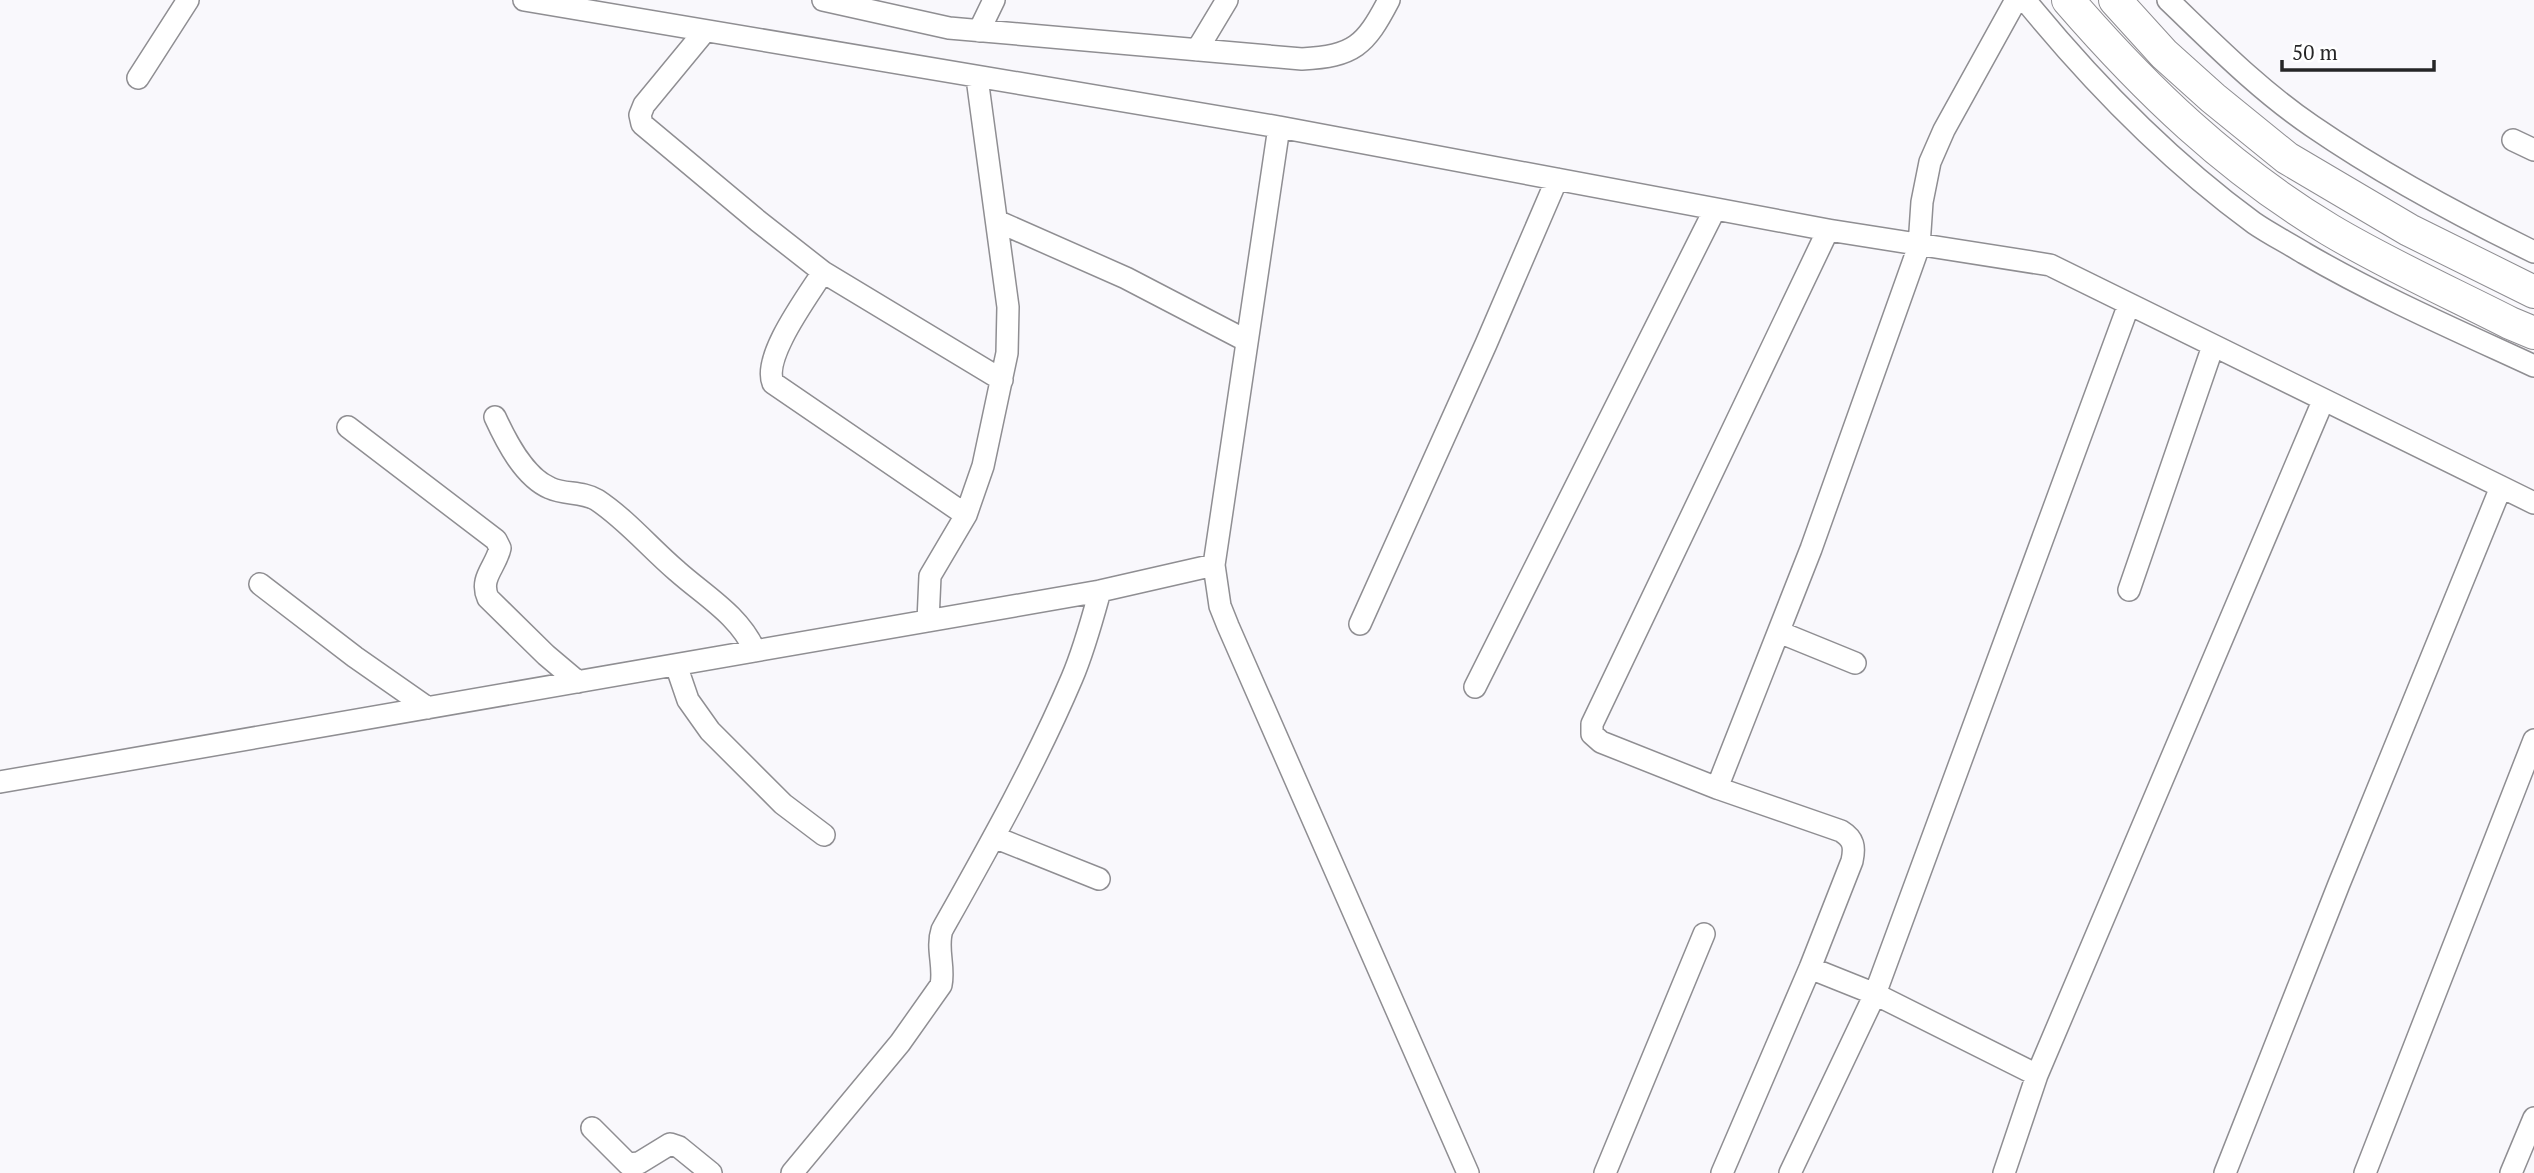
<svg xmlns="http://www.w3.org/2000/svg" width="2534" height="1173" font-family="'PT Serif',serif">
  <style>
    .lines { fill: none; stroke-linecap: round; stroke-linejoin: round }
    .minor-casing { stroke: #8f8e92; stroke-width: 24 }
    .highway-casing { stroke: #8f8e92; stroke-width: 34 }
    .minor { stroke: #fff; stroke-width: 21 }
    .highway { stroke: #fff; stroke-width: 32 }
  </style>
  <rect width="100%" height="100%" fill="#f9f8fc"/>
  <g class="lines">
    <!-- minor casing -->
    <g class="minor-casing">
      <path id="minor" d="M524 0 1279 127 1214 565 1220 606 1228 626 1468 1173
        M823 0 949 28 1302 59C1354 56 1365 46 1389 0
        M2025 0C2092 82 2168 160 2254 223 2270 234 2288 243 2304 253 2378 296 2456 330 2534 366
        M2168 0C2214 44 2259 90 2312 126 2382 174 2458 215 2534 252
        M705 31 644 105 640 115 642 124 758 221 823 272 1002 380
        M979 31 994 0
        M1197 50 1227 0
        M138 78 188 0
        M1279 127 1828 230 2050 265 2534 503
        M2513 140 2534 150
        M997 221 1126 278 1247 341
        M823 272C808 296 762 357 773 383L966 515
        M495 417C506 441 524 477 550 488 565 495 582 491 597 500 627 520 650 548 677 571 705 596 739 615 755 651
        M348 427 496 540 500 548C496 567 479 578 488 598L546 655 578 682
        M260 584 355 657 428 708
        M2129 590 2213 346
        M928 621 930 576 966 515 983 466 1007 353 1008 307 977 78
        M1360 624 1486 344 1557 179
        M1779 632 1855 663
        M676 665 688 700 710 731 783 804 824 835
        M1475 687 1715 209
        M0 782 1100 591 1214 565
        M1717 788 1811 549 1919 246 1922 202 1930 162 1944 130 2016 0
        M994 837 1099 879
        M1810 968 1875 994 2037 1075
        M592 1128 628 1164 639 1163 670 1144 679 1147 711 1173
        M792 1173 900 1043 941 985C945 967 936 948 942 930 988 848 1035 765 1072 678 1084 650 1092 620 1100 591
        M1605 1173 1704 934
        M1722 1173 1810 968 1852 861C1855 847 1854 839 1841 831L1717 788 1601 742 1592 734V724L1828 230
        M1790 1173 1875 994 2129 304
        M2004 1173 2037 1075 2323 401
        M2225 1173 2339 884 2501 487
        M2365 1173 2534 740
        M2511 1173 2534 1118"/>
    </g>
    <!-- highway casing -->
    <g class="highway-casing">
      <path id="highway" d="M2068 0C2146 90 2227 168 2330 230 2387 264 2451 293 2510 323L2534 333
        M2115 0 2164 54 2213 98 2287 158 2409 230 2534 292"/>
    </g>
    <!-- minor -->
    <use href="#minor" class="minor"/>
    <!-- highway -->
    <use href="#highway" class="highway"/>
  </g>
  <!-- scale -->
  <path d="M2282 60v10h152v-10" fill="none" stroke="#262627" stroke-width="3.5"/>
  <text x="2292" y="60" font-size="21" fill="#262627" stroke="#ffffff" stroke-width="5" paint-order="stroke">50 m</text>
</svg>
